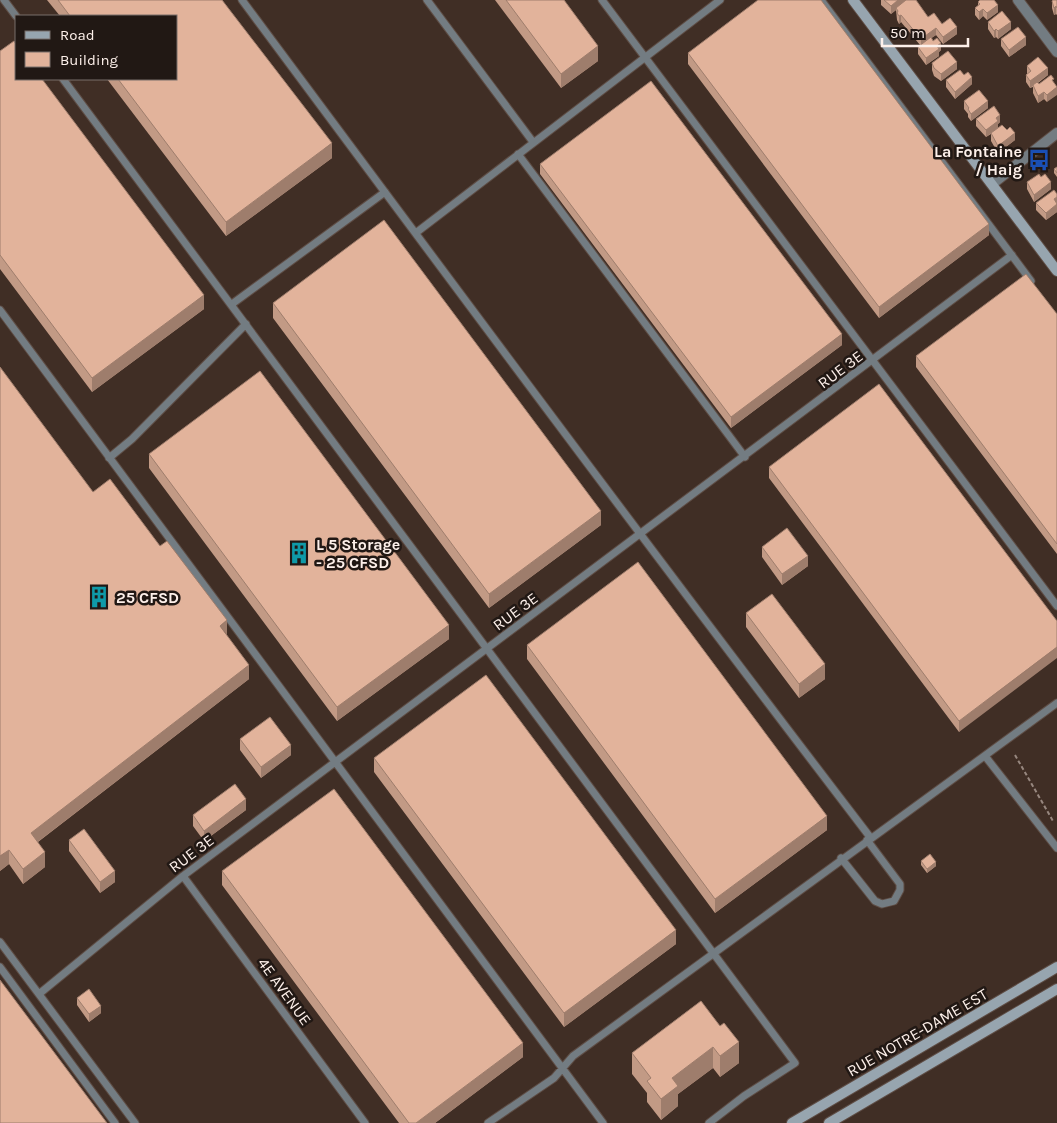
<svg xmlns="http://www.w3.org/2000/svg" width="1057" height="1123" font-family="Karla,sans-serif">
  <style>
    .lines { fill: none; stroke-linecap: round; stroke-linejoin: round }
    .lane-casing { stroke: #5e4d45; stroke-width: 9 }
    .street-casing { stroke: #5e4d45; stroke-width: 12 }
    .secondary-casing { stroke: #5e4d45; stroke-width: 12 }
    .path { stroke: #97877f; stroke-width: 2; stroke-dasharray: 4 2.5; stroke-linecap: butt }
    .lane { stroke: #737c82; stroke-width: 7 }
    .street { stroke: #737c82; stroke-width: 10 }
    .secondary { stroke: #97a5af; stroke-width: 10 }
    .wall { fill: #c29a85 }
    .shaded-wall { fill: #9e7d6c }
    .building { fill: #e2b39b; stroke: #9e7d6c }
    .labels { text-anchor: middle; stroke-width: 5; stroke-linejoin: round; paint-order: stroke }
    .poi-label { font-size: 16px; font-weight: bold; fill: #fdf0ea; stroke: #211814; text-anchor: start }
    .street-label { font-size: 16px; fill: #fdf0ea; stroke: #211814 }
  </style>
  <rect width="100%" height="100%" fill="#402e25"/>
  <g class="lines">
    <!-- lane casing -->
    <g class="lane-casing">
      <path id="lane" d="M4 0 16 16
        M242 0C450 280 658 560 870 837
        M427 0 533 142
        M602 0 1057 606
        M821 0 1031 281
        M63 79 795 1063 744 1096 709 1123
        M518 154 745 457
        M417 232 720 0
        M232 304 385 192
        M0 310 603 1123
        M109 458 132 439 246 324
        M985 756 1057 848
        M841 858 875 901 882 904 894 901 900 890V884L867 840
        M183 876 365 1123
        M0 942 135 1123
        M0 967 115 1123
        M39 994 183 876 1012 255
        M488 1123 554 1078 573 1056 1057 703"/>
    </g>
    <!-- street casing -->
    <g class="street-casing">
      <path id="street" d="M1018 0 1057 52
        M992 184 1057 133"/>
    </g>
    <!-- secondary casing -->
    <g class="secondary-casing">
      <path id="secondary" d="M853 0 1057 271
        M792 1123 1057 967
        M829 1123 1057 989"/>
    </g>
    <!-- path -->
    <path class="path" d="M993 165V164
      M1015 755 1053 821"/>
    <!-- lane -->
    <use href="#lane" class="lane"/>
    <!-- street -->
    <use href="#street" class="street"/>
    <!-- secondary -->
    <use href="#secondary" class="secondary"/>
  </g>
  <!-- wall -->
  <path class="wall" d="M47 0H222L332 158 226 236 107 79H176V16H60Z
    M495 0H564L598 61 561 88Z
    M881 0H906L928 17 942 24 957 34 943 44 936 35 931 38 941 50 939 52V56L926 65 918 54V47L920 45 901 22 899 24 897 20 896 10 891 14 881 5Z
    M1057 0V15L1056 14 1054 15 1052 8V1Z
    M978 2 998 12 987 20 983 16 979 20 975 15V8L978 6Z
    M988 22 1011 29 998 39 996 37 994 38 988 29Z
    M1001 39 1026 45 1009 57 1001 46Z
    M0 51 204 309 92 392 0 269Z
    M688 53 989 235 879 318 688 64Z
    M932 63 957 69 941 81 934 76 932 70Z
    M1027 66 1048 75 1038 83 1039 84 1051 75 1047 102 1044 99 1038 103 1033 93V87L1030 88 1026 82V75L1027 74Z
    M964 75 972 84 955 99 946 87V80Z
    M964 101 988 108 971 121 968 117V114L964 109Z
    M976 119 1000 122 998 124V128L1015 140 998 153 991 141V134L986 137 976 126Z
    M540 164 842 345 731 428 540 174Z
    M1057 167V177L1054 173V169Z
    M1041 177 1051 189 1034 202 1027 189V182Z
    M1057 194V212L1046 220 1036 210V203Z
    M273 303 601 525 489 608 273 318Z
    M1057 314V554L916 367V356Z
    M149 454 449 639 337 721 149 468Z
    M769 467 1057 621 959 732 769 478Z
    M93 492 226 635 249 679 38 842 45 867 23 884 9 864 0 871Z
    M762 547 808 566 782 585 762 557Z
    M746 613 825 679 799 698 746 627Z
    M527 645 827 830 715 913 527 659Z
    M240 739 291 755 261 778 240 750Z
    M374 758 676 944 564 1027 374 772Z
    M246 810 204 841 193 826V815Z
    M69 840 115 882 100 893 69 851Z
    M921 861 936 866 927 873 921 865Z
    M222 871 523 1057 435 1123H399L222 885Z
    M77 998 101 1013 89 1022 77 1005Z
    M701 1001 739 1063 720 1077 713 1068 678 1094V1106L661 1120 647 1102V1093L632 1074V1053Z"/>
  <!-- shaded-wall -->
  <path class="shaded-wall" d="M898 0H906V1L896 8V10L891 14V6Z
    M998 5V12L987 20V13Z
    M1056 6V14L1054 15V8Z
    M983 9V16L979 20V12Z
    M901 15V22L899 24V16Z
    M1011 22V29L998 39V31Z
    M957 27V34L943 44V37Z
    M936 28V35L921 46V39Z
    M996 29V37L994 38V31Z
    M1026 37V45L1009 57V50Z
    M941 43V50L939 52V56L926 65V58L937 46Z
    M598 46V61L561 88V74Z
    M957 62V69L941 81V74Z
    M1048 68V75L1030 88V81Z
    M972 77V84L955 99V92Z
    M1057 87V95L1047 102V95Z
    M1044 92V99L1038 103V96Z
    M988 101V108L971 121V114Z
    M1000 115V122L998 124V128L986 137V130L996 118Z
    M1015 133V140L998 153V146Z
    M332 143V158L226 236V222Z
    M1051 182V189L1034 202V195Z
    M1057 197V204L1054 199Z
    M1057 204V212L1046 220V213Z
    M989 224V235L879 318V307Z
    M204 295V309L92 392V378Z
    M842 334V345L731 428V417Z
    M601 511V525L489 608V594Z
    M808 556V566L782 585V574Z
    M227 620V635L220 626Z
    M449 625V639L337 721V707Z
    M1057 647V658L959 732V721Z
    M825 664V679L799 698V684Z
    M249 665V679L31 847V833Z
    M291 745V755L261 778V767Z
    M246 799V810L204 841V831Z
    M827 816V830L715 913V899Z
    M9 850V864L0 871V856Z
    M45 852V867L23 884V869Z
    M936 862V866L927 873V869Z
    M115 871V882L100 893V882Z
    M676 930V944L564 1027V1013Z
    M101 1006V1013L89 1022V1014Z
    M739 1042V1063L720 1077V1056Z
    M523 1043V1057L435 1123H416Z
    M713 1047V1068L678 1094V1106L661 1120V1099L672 1078Z"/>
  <!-- building -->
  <path class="building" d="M58 0H222L332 143 226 222 118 79H176V16H70Z
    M506 0H564L598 46 561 74Z
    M758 0H821L989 224 879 307 688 53Z
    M884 0H898L891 6Z
    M906 0H916L928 17 934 13 942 24 950 18 957 27 943 37 936 28 921 39 901 15 899 16 897 13 898 11 896 8Z
    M980 0H994L998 5 987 13 983 9 979 12 975 8 980 4 978 2Z
    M1053 0H1057V8L1056 6 1054 8 1052 1Z
    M1002 11 1011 22 998 31 996 29 994 31 988 22Z
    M1018 27 1026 37 1009 50 1001 39Z
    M931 37 933 41 937 38 941 43 937 46 939 49 926 58 918 47Z
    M14 41 16 44V79H42L204 295 92 378 0 255V51Z
    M948 51 957 62 941 74 934 68 932 63Z
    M1038 57 1048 68 1030 81 1026 75 1031 71 1027 66Z
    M960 70 964 75 968 72 972 77 955 92 946 80Z
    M1051 75 1054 79 1052 80 1057 87 1047 95 1044 92 1038 96 1033 85 1037 82 1039 84Z
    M651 81 842 334 731 417 540 164Z
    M979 90 988 101 971 114 968 109 969 108 964 101Z
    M994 106 1000 115 996 118 998 121 986 130 976 119Z
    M1002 125 1007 130 1010 127 1015 133 998 146 991 133Z
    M1057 167V173L1054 169Z
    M1039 174 1041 177 1045 174 1051 182 1034 195 1027 182Z
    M1054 190 1057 194V197L1054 199 1057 204 1046 213 1036 203Z
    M384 220 601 511 489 594 273 303Z
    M1026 274 1057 314V544L916 356Z
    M0 367 93 492 110 479 160 546 167 541 227 620 220 626 249 665 31 833 45 852 23 869 9 850 0 856Z
    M260 371 449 625 337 707 149 454Z
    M879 384 1057 621V647L959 721 769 467Z
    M787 528 808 556 782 574 762 547Z
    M638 562 827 816 715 899 527 645Z
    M772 594 825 664 799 684 746 613Z
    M486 675 676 930 564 1013 374 758Z
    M270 717 291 745 261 767 240 739Z
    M235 784 246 799 204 831 193 815Z
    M334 789 523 1043 416 1123H409L222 871Z
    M84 829 115 871 100 882 69 840Z
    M930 854 936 862 927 869 921 861Z
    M0 980 107 1123H0Z
    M89 989 101 1006 89 1014 77 998Z
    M701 1001 720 1026 724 1023 739 1042 720 1056 713 1047 672 1078 678 1086 661 1099 647 1081 651 1078 632 1053Z"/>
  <!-- icons -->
  <defs>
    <g id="bus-bare" transform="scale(1.725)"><path d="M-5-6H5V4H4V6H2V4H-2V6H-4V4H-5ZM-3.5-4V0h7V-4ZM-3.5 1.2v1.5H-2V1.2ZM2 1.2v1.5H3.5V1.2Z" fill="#1a4fb4" stroke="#211814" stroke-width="2.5" paint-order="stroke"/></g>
    <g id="building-bare" transform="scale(1.725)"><path d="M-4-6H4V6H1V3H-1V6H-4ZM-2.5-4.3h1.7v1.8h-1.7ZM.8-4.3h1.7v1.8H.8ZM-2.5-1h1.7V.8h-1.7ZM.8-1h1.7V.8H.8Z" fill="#0f9aa8" stroke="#211814" stroke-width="2.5" paint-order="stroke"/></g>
  </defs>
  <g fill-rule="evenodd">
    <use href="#bus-bare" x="1039" y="160"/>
    <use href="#building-bare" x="299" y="553"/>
    <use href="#building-bare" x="99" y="597"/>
  </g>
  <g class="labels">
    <!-- poi labels -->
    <g class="poi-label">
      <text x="1022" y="157" text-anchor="end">La Fontaine<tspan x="1022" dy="18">/ Haig</tspan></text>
      <text x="316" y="550">L 5 Storage<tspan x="316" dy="18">- 25 CFSD</tspan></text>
      <text x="116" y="603">25 CFSD</text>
    </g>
    <!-- street labels -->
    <g class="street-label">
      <text transform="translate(840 369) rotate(-37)" y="6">RUE 3E</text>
      <text transform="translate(515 611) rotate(-37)" y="6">RUE 3E</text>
      <text transform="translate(191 853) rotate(-37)" y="6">RUE 3E</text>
      <text transform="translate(285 991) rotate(54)" y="6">4E AVENUE</text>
      <text transform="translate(917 1032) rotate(-30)" y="6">RUE NOTRE-DAME EST</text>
    </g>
  </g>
  <!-- legend -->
  <rect x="15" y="15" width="162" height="65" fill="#211814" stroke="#796e6a"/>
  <rect x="25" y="31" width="25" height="8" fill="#97a5af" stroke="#796e6a"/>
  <text x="60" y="40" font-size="15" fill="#fdf0ea">Road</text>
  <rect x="25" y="52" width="25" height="15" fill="#e2b39b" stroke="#796e6a"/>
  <text x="60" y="65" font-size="15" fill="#fdf0ea">Building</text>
  <!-- scale -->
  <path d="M882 38v8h86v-8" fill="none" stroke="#fdf0ea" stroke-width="2.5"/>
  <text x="890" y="38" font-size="15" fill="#fdf0ea" stroke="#211814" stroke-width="4" paint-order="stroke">50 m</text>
</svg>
